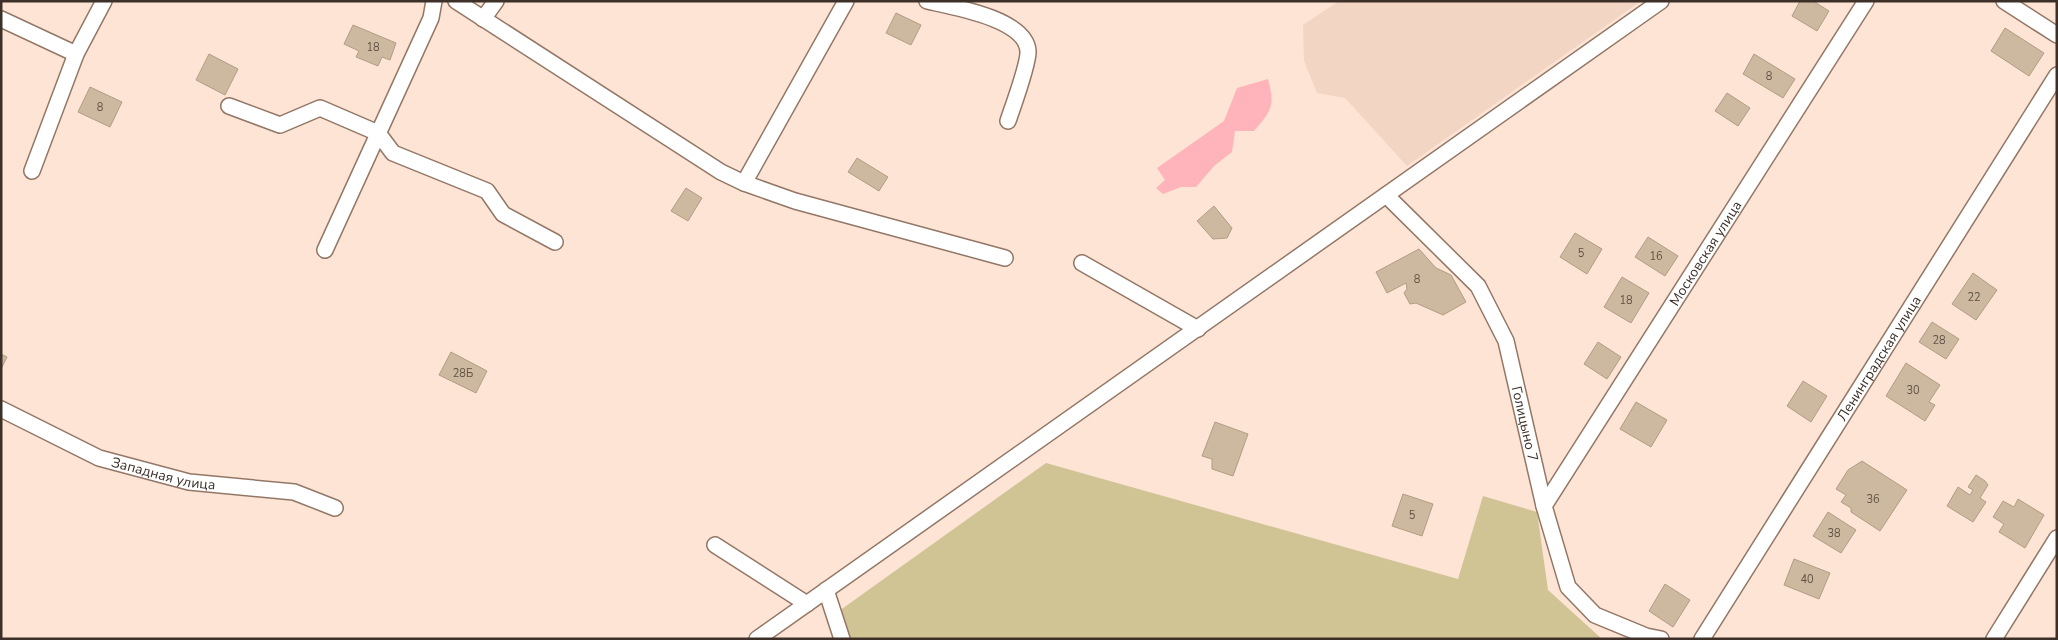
<svg xmlns="http://www.w3.org/2000/svg" width="2058" height="640" font-family="'Nunito Sans',sans-serif">
  <style>
    .built { fill: #f2d5c3 }
    .green { fill: #d0c394 }
    .water { fill: #feb4ba }
    .building { fill: #cdb99f; stroke: #b19d84 }
    .lines { fill: none; stroke-linecap: round; stroke-linejoin: round }
    .minor-casing { stroke: #937766; stroke-width: 18 }
    .minor { stroke: #fff; stroke-width: 15 }
    .labels { text-anchor: middle; stroke-width: 4; stroke-linejoin: round; paint-order: stroke }
    .number-label { font-size: 11px; fill: #605246 }
    .street-label { font-size: 14px; fill: #3c3029; stroke: #fff }
  </style>
  <rect width="100%" height="100%" fill="#fde4d5"/>
  <!-- built -->
  <path class="built" d="M1339 1H1641L1407 166 1345 98 1317 93 1304 61 1303 25Z"/>
  <!-- green -->
  <path class="green" d="M1046 463 1458 579 1483 496 1537 512 1548 590 1602 639H848L839 611Z"/>
  <!-- water -->
  <path class="water" d="M1268 79C1275 105 1272 111 1254 131H1235L1232 152 1214 166 1196 187H1181L1163 194 1156 188 1165 180 1157 168 1224 121 1237 88Z"/>
  <!-- building -->
  <path class="building" d="M1800 1H1813L1829 11 1817 31 1792 16Z
    M896 13 921 25 911 45 886 33Z
    M353 25 396 43 390 60 382 57 378 66 356 57 359 51 344 44Z
    M2005 28 2044 53 2029 76 1991 51Z
    M209 54 238 69 225 95 196 80Z
    M1754 54 1795 79 1783 98 1743 74Z
    M90 87 122 102 110 127 78 112Z
    M1727 93 1750 108 1738 126 1715 111Z
    M857 158 888 177 879 191 848 172Z
    M686 188 702 198 688 221 671 211Z
    M1214 206 1232 228 1227 238 1213 239 1197 221Z
    M1575 233 1602 249 1587 274 1560 257Z
    M1648 237 1678 256 1665 276 1635 257Z
    M1419 249 1436 268 1451 275 1466 302 1443 315 1416 303 1410 304 1404 293 1407 289 1406 283 1387 293 1376 272Z
    M1973 273 1997 290 1976 320 1952 304Z
    M1622 277 1649 293 1631 323 1604 307Z
    M1932 322 1959 339 1946 359 1919 342Z
    M1598 342 1621 357 1607 379 1584 364Z
    M451 352 487 371 476 393 439 375Z
    M1 354 7 357 1 369Z
    M1906 363 1940 385 1929 402 1935 405 1925 421 1886 396Z
    M1803 381 1827 396 1811 422 1787 406Z
    M1636 402 1667 420 1651 447 1620 429Z
    M1215 422 1248 434 1233 476 1212 469V459L1202 456Z
    M1862 461 1907 490 1880 531 1851 512V508L1841 502 1846 495 1836 489 1848 470Z
    M1976 475 1985 481 1988 485 1980 498 1986 502 1973 522 1947 506 1958 487 1970 495 1973 490 1968 487Z
    M1403 494 1433 504 1422 536 1392 526Z
    M2018 499 2044 515 2025 548 1999 532 2004 524 1993 517 2003 501 2014 507Z
    M1828 512 1856 530 1841 553 1813 536Z
    M1794 559 1830 573 1819 599 1784 585Z
    M1665 584 1690 600 1673 627 1649 611Z"/>
  <g class="lines">
    <!-- minor casing -->
    <g class="minor-casing">
      <g id="minor">
        <path d="M456 1 721 172 744 183 795 201 1005 258"/>
        <path d="M927 1C954 7 1026 19 1028 51 1029 63 1013 106 1008 121"/>
        <path d="M2004 1 2057 35"/>
        <path d="M1 19 76 54"/>
        <path d="M483 19 496 1"/>
        <path d="M229 106 280 125 320 108 378 133 393 153 487 191 503 214 555 242"/>
        <path d="M32 171 76 54 104 1"/>
        <path d="M744 183 846 1"/>
        <path id="s1" d="M1386 195 1478 286 1506 341 1544 506 1568 587 1595 615 1646 636 1661 639"/>
        <path d="M325 250 431 18 434 1"/>
        <path d="M1082 263 1198 329"/>
        <path id="s2" d="M1 409 99 458 189 482 294 492 335 508"/>
        <path id="s3" d="M1544 506 1866 1"/>
        <path d="M715 545 807 604"/>
        <path d="M826 590 842 639"/>
        <path d="M757 639 1661 1"/>
        <path id="s4" d="M1702 639 2057 75"/>
        <path d="M1994 639 2057 538"/>
      </g>
    </g>
    <!-- minor -->
    <use href="#minor" class="minor"/>
  </g>
  <g class="labels">
    <!-- number labels -->
    <g class="number-label">
      <text x="373" y="51">18</text>
      <text x="1769" y="80">8</text>
      <text x="100" y="111">8</text>
      <text x="1581" y="257">5</text>
      <text x="1656" y="260">16</text>
      <text x="1417" y="283">8</text>
      <text x="1974" y="301">22</text>
      <text x="1626" y="304">18</text>
      <text x="1939" y="344">28</text>
      <text x="463" y="377">28Б</text>
      <text x="1913" y="394">30</text>
      <text x="1873" y="503">36</text>
      <text x="1412" y="519">5</text>
      <text x="1834" y="537">38</text>
      <text x="1807" y="583">40</text>
    </g>
    <!-- street labels -->
    <g class="street-label">
      <text dy="5" stroke="none"><textPath href="#s3" startOffset="300">Московская улица</textPath></text>
      <text dy="5" stroke="none"><textPath href="#s4" startOffset="332">Ленинградская улица</textPath></text>
      <text dy="5" stroke="none"><textPath href="#s1" startOffset="276">Голицыно 7</textPath></text>
      <text dy="5" stroke="none"><textPath href="#s2" startOffset="176">Западная улица</textPath></text>
    </g>
  </g>
  <!-- border -->
  <rect width="2058" height="640" fill="none" stroke="#3c3029" stroke-width="5"/>
</svg>
